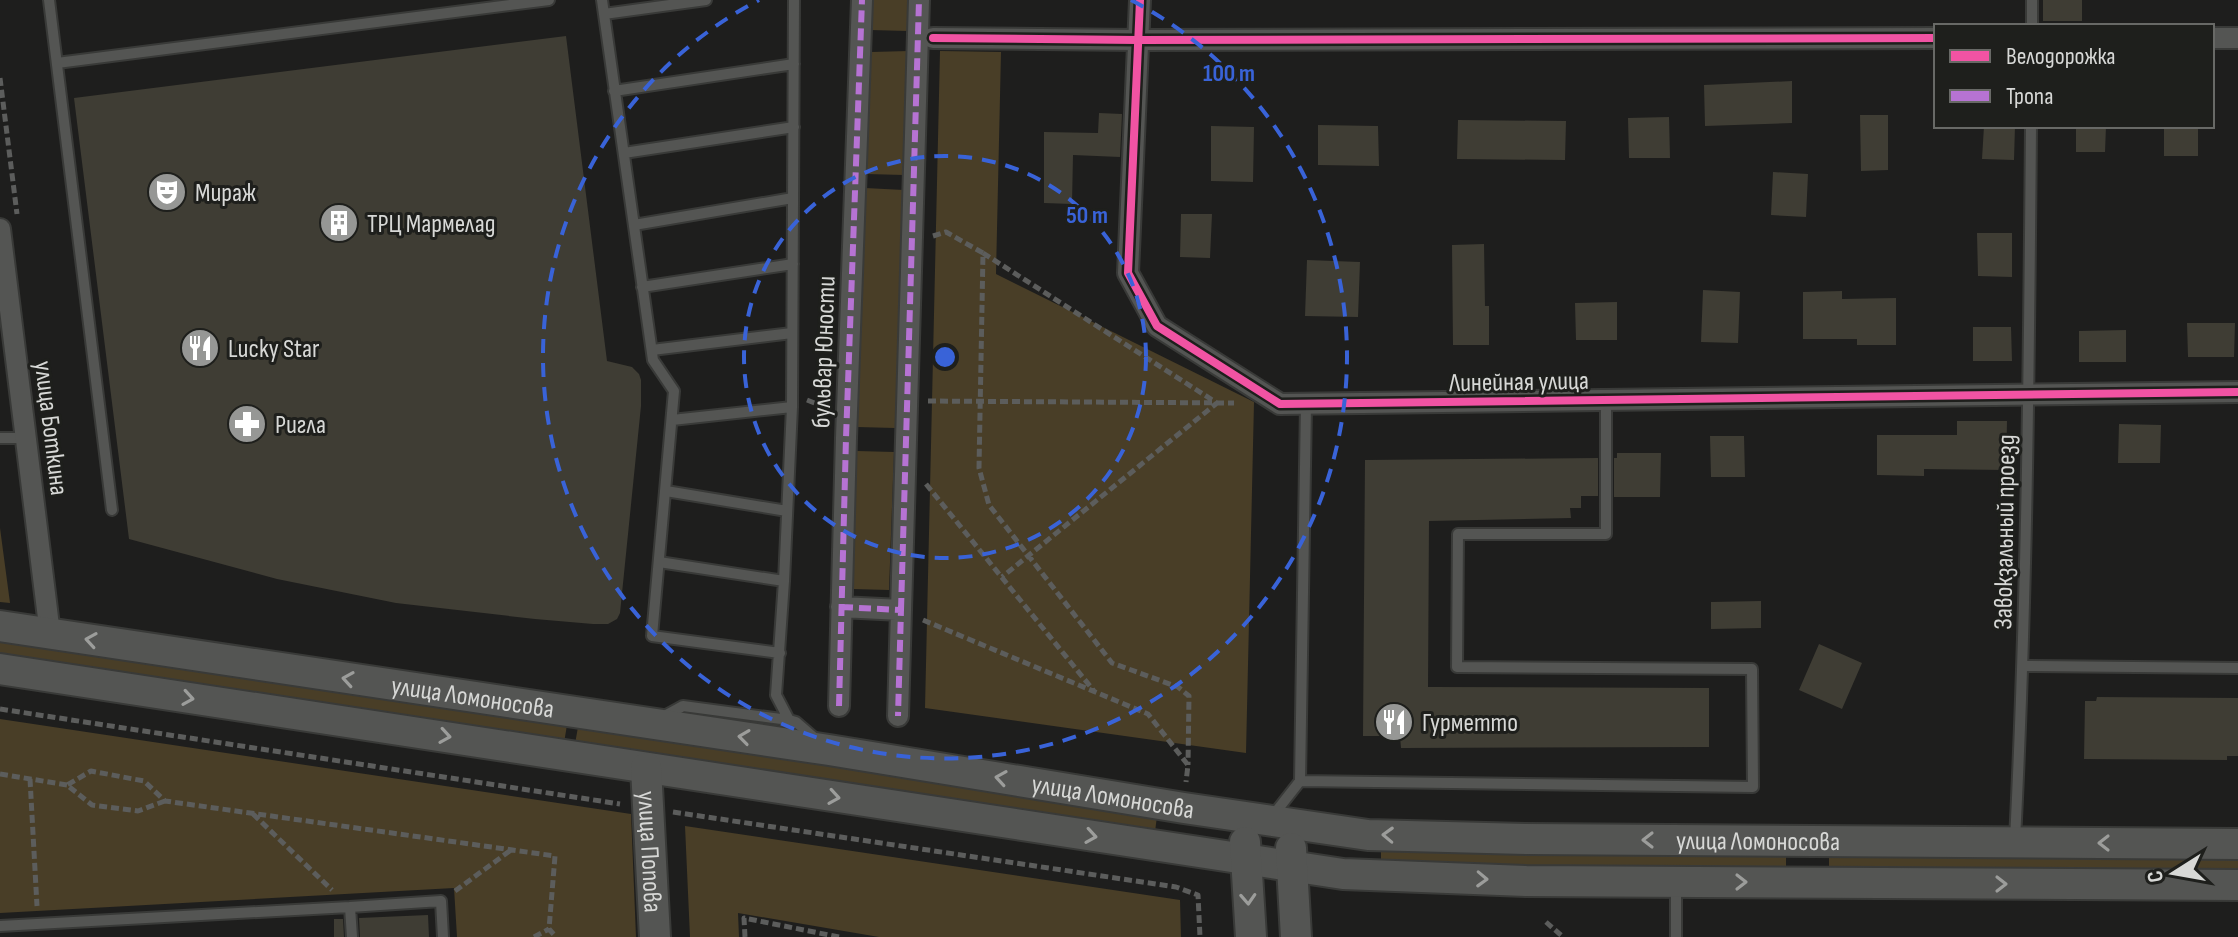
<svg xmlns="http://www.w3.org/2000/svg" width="2238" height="937" font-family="'Sofia Sans Condensed',sans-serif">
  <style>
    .green { fill: #493e27 }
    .building { fill: #3f3d34 }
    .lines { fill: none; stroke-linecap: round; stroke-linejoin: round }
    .lane-casing { stroke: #393a38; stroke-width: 14 }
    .street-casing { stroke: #393a38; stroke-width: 24 }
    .secondary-casing { stroke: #393a38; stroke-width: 34 }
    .path { stroke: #5c5d5c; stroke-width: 5; stroke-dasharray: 8 4; stroke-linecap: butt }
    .lane { stroke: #545553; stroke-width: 10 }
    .street { stroke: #545553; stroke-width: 20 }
    .secondary { stroke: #545553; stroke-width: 30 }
    .quiet { stroke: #b673d3; stroke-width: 6; stroke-dasharray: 12 6; stroke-linecap: butt }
    .cycleway-casing { stroke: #1e1f1c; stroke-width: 13 }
    .cycleway { stroke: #f153a3; stroke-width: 8 }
    .oneway { stroke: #9c9d9b }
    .ring { fill: none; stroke: #3963d8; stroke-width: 4; stroke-dasharray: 14 10 }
    .labels { text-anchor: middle; stroke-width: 6; stroke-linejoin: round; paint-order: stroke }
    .poi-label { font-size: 26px; fill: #d7d8d6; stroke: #1e1f1c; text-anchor: start }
    .street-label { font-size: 26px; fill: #d7d8d6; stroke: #1e1f1c }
    .centre { fill: #3963d8; stroke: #1e1f1c; stroke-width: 4 }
    .ring-label { font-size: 24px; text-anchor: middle; font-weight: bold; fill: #3963d8; stroke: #1e1f1c; stroke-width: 6; stroke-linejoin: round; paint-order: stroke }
  </style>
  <rect width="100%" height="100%" fill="#1e1e1d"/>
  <!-- green -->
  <path class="green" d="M871 0H909L908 31 870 30Z
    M909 51 904 175 866 174 871 52Z
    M940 51 1001 52 996 274 1254 402 1246 753 925 708Z
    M865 188 904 190 895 428 857 427Z
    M857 451 894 452 889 590 853 589Z
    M0 528 10 603 0 602Z
    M0 640 567 725 564 743 0 656Z
    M0 719 631 814 636 937H457L454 888 0 913Z
    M578 727 1157 816 1155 832 575 744Z
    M685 826 1180 900 1181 937H879L738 913 739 937H690Z
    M1381 849 1526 854 1786 856V869L1526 867 1381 862Z
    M1829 856 2238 859V872L1829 869Z"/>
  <!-- building -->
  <path class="building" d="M2043 0H2082V21H2043Z
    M566 36 607 361 632 367 639 374 641 380V406L620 613 617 619 608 624H593L535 619 396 603 277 579 129 539 74 98Z
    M1792 81V123L1705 126 1704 85Z
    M1099 113 1122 114 1120 157 1073 155 1072 204 1044 203V132L1098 133Z
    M1860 115H1888V170L1861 171Z
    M1669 117 1670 158H1629L1628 118Z
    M1458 120 1566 121 1565 160 1457 159Z
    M1318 125 1378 126 1379 166 1318 165Z
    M1211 126 1254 127 1253 182 1211 181Z
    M1984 126H2015L2014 160 1982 159Z
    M2076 126H2106L2105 152H2076Z
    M2164 126H2198V156H2164Z
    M1773 172 1808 174 1806 217 1771 215Z
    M1181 214H1212L1210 258 1180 257Z
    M1977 233H2012V277L1978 276Z
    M1484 244 1485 306H1489V345H1453L1452 245Z
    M1307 260 1360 262 1358 317 1305 316Z
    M1703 290 1740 292 1738 343 1701 342Z
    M1842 291V299L1896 298V345H1857V339H1803V292Z
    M1617 302V340H1576L1575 303Z
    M2187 323H2235L2234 357H2188Z
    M1973 327H2011L2012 361H1973Z
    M2126 330V362H2079V331Z
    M1957 421H2007L2006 470 1924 469V476L1877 475V435H1957Z
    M2119 424 2161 425 2160 463H2118Z
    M1710 436H1744L1745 477H1711Z
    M1617 453H1661L1660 497H1614V458H1617Z
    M1598 458V496H1581V508H1570L1571 518 1429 521 1428 687 1709 688V747L1401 748 1400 736H1363L1365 460Z
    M1761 601V628L1711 629V602Z
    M1819 644 1862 663 1842 709 1799 690Z
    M2097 697 2238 698V756H2227V760L2084 759 2085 701H2096Z
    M428 915 429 937H360L359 918Z
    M334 919H343L344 937H334Z"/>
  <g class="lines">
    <!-- lane casing -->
    <g class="lane-casing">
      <path id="lane" d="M49 0 112 510
        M602 0 653 360 674 391 652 636 780 653
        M604 14 706 0
        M2032 26V0
        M57 63 549 0
        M614 91 794 64
        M624 153 794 127
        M634 225 793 198
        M642 287 793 264
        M652 350 792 333
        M672 420 792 407
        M0 438H27
        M666 491 787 511
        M659 562 784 581
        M2023 666 2238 668
        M661 718 683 706 789 720 796 722 818 741
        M789 720 776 695 784 581 792 407 794 0
        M1300 781 1753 787 1752 669 1457 667 1458 534H1606V399
        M1271 818 1300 781 1306 404
        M2015 840C2027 602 2029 364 2031 126
        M1676 883V937
        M350 907 441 901 443 937
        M0 926 350 907 352 937"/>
    </g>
    <!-- street casing -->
    <g class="street-casing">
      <path id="street" d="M1140 0 1128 273 1157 326 1280 404 2238 392
        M933 38 1137 40 1936 38
        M2212 38H2238
        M0 229 50 634
        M841 607 901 610 898 716
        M901 610 919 0
        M839 706 846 438 862 0"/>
    </g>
    <!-- secondary casing -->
    <g class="secondary-casing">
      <g id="secondary">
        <path id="s1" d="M0 626 829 750 1184 808 1368 835 1527 839 2238 844"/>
        <path d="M0 669 1343 874 1526 881 2238 885"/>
        <path id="s2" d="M646 768 655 937"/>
        <path d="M1245 842 1251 937"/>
        <path d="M1291 848 1296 937"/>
      </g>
    </g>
    <!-- path -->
    <path class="path" d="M0 78 17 214
      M933 236 946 232 983 253 979 468 989 505 1112 663 1178 687 1189 696 1188 765
      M983 253 1217 403 1002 577
      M807 400 827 408
      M928 401 1234 403
      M926 484 1094 691
      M923 620 1148 714 1188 765 1186 782
      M0 709 620 804
      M0 774 67 785
      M30 779 37 906
      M165 801 138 811 92 805 67 785 91 771 144 781 165 801 555 856 549 929 556 937
      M673 812 1176 887 1198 895 1200 937
      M253 814 332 890
      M455 891 511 850
      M1546 922 1563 937
      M534 937 549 929
      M745 937 744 918 839 937"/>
    <!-- lane -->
    <use href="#lane" class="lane"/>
    <!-- street -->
    <use href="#street" class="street"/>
    <!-- secondary -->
    <use href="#secondary" class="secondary"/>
    <!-- quiet -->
    <path class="quiet" d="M841 607 901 610 898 716
      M901 610 919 0
      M839 706 846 438 862 0"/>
    <!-- cycleway casing -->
    <g class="cycleway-casing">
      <path id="cycleway" d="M1140 0 1128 273 1157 326 1280 404 2238 392
        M933 38 1137 40 1936 38"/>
    </g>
    <!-- cycleway -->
    <use href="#cycleway" class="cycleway"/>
  </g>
  <!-- one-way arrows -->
  <defs><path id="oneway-chevron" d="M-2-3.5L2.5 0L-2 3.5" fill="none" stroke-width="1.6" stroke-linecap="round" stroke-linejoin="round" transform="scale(2)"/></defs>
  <g class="oneway">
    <use href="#oneway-chevron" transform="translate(91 640) rotate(-171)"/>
    <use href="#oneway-chevron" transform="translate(348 679) rotate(-171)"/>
    <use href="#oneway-chevron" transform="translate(188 698) rotate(9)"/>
    <use href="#oneway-chevron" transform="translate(445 736) rotate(9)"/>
    <use href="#oneway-chevron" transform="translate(744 737) rotate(-172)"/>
    <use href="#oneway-chevron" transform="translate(1001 778) rotate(-171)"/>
    <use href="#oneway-chevron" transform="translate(834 797) rotate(9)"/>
    <use href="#oneway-chevron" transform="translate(1388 835) rotate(-178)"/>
    <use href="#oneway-chevron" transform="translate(1091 836) rotate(9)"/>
    <use href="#oneway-chevron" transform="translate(1648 840) rotate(-180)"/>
    <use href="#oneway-chevron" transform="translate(2104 843) rotate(-180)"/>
    <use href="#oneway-chevron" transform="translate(1482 879) rotate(2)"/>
    <use href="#oneway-chevron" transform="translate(1741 882)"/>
    <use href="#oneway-chevron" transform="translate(2001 884)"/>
    <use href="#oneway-chevron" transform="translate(1248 899) rotate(87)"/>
  </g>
  <!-- distance rings -->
  <g class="ring">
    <circle cx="945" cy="357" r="201"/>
    <path d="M1131 0A402 402 0 1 1 759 0"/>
  </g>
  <!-- icons -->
  <defs>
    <g id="theatre-disc" transform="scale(2)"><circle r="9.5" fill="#969795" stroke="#1e1f1c"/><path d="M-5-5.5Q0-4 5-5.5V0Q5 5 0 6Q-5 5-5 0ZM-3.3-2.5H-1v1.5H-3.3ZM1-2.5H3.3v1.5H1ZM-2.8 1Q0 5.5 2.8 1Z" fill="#fff"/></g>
    <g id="building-disc" transform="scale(2)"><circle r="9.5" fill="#969795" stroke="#1e1f1c"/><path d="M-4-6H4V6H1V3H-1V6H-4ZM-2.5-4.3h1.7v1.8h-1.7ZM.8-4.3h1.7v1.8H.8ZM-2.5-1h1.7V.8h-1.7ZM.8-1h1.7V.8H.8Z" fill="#fff"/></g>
    <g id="restaurant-disc" transform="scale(2)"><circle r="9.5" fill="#969795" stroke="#1e1f1c"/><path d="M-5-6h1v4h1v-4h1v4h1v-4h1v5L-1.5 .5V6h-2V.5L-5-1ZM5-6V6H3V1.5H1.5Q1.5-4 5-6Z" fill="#fff"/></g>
    <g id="pharmacy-disc" transform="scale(2)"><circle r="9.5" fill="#969795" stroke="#1e1f1c"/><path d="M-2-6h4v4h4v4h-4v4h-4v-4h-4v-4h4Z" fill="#fff"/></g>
  </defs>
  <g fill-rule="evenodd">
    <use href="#theatre-disc" x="167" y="192"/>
    <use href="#building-disc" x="339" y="223"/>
    <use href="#restaurant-disc" x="200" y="348"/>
    <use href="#pharmacy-disc" x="247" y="424"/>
    <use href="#restaurant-disc" x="1394" y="722"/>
  </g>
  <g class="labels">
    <!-- poi labels -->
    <g class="poi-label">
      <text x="195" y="201">Мираж</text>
      <text x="367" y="232">ТРЦ Мармелад</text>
      <text x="228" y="357">Lucky Star</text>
      <text x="275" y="433">Ригла</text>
      <text x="1422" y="731">Гурметто</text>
    </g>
    <!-- street labels -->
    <g class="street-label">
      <text transform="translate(823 352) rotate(-88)" y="9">бульвар Юности</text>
      <text transform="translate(1519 381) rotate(-1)" y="9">Линейная улица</text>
      <text transform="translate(52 428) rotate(83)" y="9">улица Боткина</text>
      <text transform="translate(2004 532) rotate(-89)" y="9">Завокзальный проезд</text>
      <text dy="9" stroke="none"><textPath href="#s1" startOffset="478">улица Ломоносова</textPath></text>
      <text dy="9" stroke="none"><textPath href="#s1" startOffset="1126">улица Ломоносова</textPath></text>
      <text dy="9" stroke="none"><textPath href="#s1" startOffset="1774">улица Ломоносова</textPath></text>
      <text dy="9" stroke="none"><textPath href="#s2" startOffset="84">улица Попова</textPath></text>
    </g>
  </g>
  <circle cx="945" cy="357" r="12" class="centre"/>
  <g class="ring-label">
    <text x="1229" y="81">100 m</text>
    <text x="1087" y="223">50 m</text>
  </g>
  <!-- legend -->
  <rect x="1934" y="24" width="280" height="104" fill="#1e1f1c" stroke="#686966" stroke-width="2"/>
  <rect x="1950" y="50" width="40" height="12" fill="#f153a3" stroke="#686966" stroke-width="2"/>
  <text x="2006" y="64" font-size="24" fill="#d7d8d6">Велодорожка</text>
  <rect x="1950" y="90" width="40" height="12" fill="#b673d3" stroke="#686966" stroke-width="2"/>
  <text x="2006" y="104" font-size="24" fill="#d7d8d6">Тропа</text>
  <!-- north arrow -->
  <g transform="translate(2174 873) rotate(259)" stroke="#1e1f1c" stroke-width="6" paint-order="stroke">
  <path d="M0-6L14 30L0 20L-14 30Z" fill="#d7d8d6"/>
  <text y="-12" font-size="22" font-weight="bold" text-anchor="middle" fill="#d7d8d6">С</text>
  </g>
</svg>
